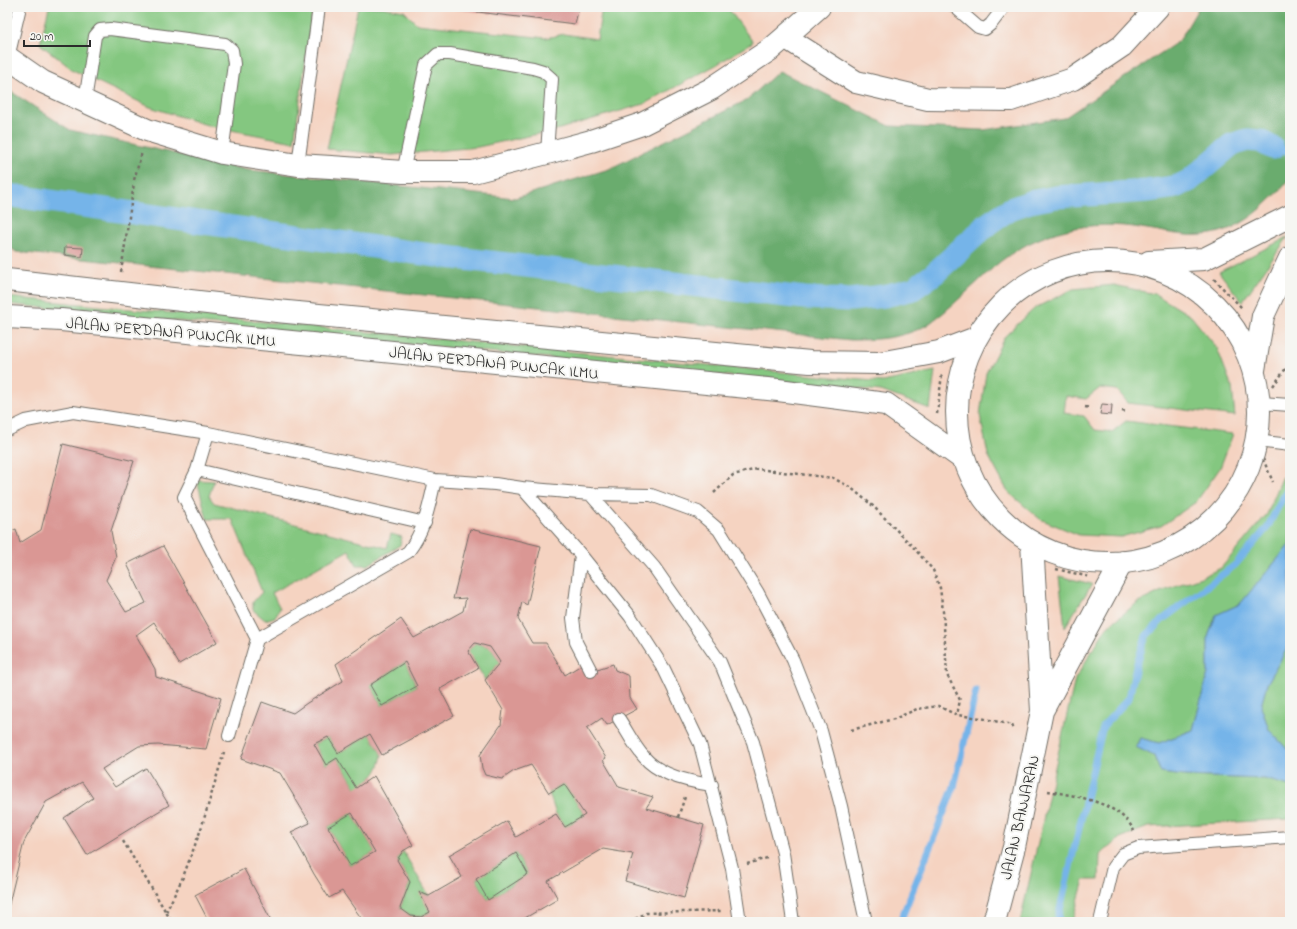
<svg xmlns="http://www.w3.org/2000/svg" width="1297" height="929" font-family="'Indie Flower',sans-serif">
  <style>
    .built { fill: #f5d3c1 }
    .green { fill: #84c780; stroke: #587956 }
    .forest { fill: #6bac6e; stroke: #4b6c4c }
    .water { fill: #75b4e9; stroke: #50708a }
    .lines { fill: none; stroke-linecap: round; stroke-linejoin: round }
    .stream { stroke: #75b4e9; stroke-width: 7 }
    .canal { stroke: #75b4e9; stroke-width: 23 }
    .building { fill: #da9794; fill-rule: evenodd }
    .service-casing { stroke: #716d65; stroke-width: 14 }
    .minor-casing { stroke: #716d65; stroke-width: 24 }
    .path { stroke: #716d65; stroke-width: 2.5; stroke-dasharray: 3 3; stroke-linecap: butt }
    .service { stroke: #fff; stroke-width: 12 }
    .minor { stroke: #fff; stroke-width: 22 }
    .labels { text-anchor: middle; stroke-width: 4; stroke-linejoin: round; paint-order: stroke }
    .street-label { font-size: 16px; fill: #2b2b2b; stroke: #f6f6f2 }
  </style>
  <rect width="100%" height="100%" fill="#f6f6f2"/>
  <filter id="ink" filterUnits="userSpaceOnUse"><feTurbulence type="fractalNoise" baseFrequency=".025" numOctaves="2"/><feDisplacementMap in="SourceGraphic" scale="8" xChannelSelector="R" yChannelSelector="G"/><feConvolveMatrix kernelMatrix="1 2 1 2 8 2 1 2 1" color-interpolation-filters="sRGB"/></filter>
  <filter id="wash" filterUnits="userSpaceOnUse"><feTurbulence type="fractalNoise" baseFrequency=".012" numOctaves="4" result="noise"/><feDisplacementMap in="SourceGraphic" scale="16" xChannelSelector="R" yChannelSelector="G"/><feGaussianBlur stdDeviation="0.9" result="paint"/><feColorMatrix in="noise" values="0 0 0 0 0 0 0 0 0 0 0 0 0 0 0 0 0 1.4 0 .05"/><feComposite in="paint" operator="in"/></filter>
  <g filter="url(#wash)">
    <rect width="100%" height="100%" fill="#f3e7d2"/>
    <!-- built -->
    <path class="built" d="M7 7H1290V922H7Z"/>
    <!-- green -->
    <path class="green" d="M49 7H313L294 142 210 126 150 107 73 70 40 44Z
      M358 7H381L404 11 417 24 546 38 564 34 597 39 602 7H727L753 42 716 65 644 104 556 130 478 147 392 155 327 149Z
      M1288 237 1242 302 1219 272Z
      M1114 285 1155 294 1191 316 1217 348 1232 387 1235 416 1128 403 1117 390 1100 388 1086 399 1066 396 1064 413 1084 416 1095 430 1112 432 1126 421 1233 434 1220 468 1196 502 1161 526 1121 537 1079 535 1040 519 1008 492 988 455 980 415 986 373 1005 336 1035 308 1073 289Z
      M7 297 883 382 935 371 930 409 881 391 7 304Z
      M1283 476 1290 477V544L1240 604 1216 615 1208 637V673L1193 730 1159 743 1140 738 1136 747 1154 756 1161 773 1185 776 1265 779 1290 786V819L1148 827 1120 838 1100 855 1099 880H1084L1072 922H1020L1075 679 1106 628 1137 603 1166 589 1201 577 1221 568 1267 514Z
      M197 480 214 481 209 496 214 503 387 548 391 534 402 537 400 545 368 565H357L349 550 272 593 280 608 275 617 265 620 253 610V602L262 592 232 519H207Z
      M1059 576 1092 584 1065 627Z
      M475 643 490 647 500 662 485 680 468 651Z
      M1290 643V752L1269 730 1261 706 1267 684Z
      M405 662 417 686 382 706 370 685Z
      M370 734 382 755C378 775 372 778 356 788L337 758 326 765 314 744 328 737 338 753Z
      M564 784 585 815 565 827 556 814 549 793Z
      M352 813 375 852 350 866 328 827Z
      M403 851 429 896 420 892 430 912C416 919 413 918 400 908L410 882 397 860Z
      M516 853 528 874 488 900 476 879Z"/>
    <!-- forest -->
    <path class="forest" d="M1199 7H1290V178C1284 188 1275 195 1267 203 1245 225 1218 238 1186 235 1171 234 1156 230 1141 228 1116 224 1090 224 1066 230 1040 236 1013 250 994 267 976 283 960 299 942 314 937 317 932 322 927 325 904 338 877 340 851 340L16 252 7 245V89L70 130 248 170 515 198 609 169 747 100 779 71 890 126 983 130 1064 118 1179 41Z"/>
    <!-- water -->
    <path class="water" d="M1290 544V643L1267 684 1261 706 1269 730 1290 752V786L1265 779 1185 776 1161 773 1154 756 1136 747 1140 738 1159 743 1193 730 1208 673V637L1216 615 1240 604Z"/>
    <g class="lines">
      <!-- stream -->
      <path class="stream" d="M1273 148 1290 152
        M900 922 954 787 976 691
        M1057 922 1103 726 1129 698 1136 666 1146 636 1162 620 1235 565 1267 528 1286 492"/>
      <!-- canal -->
      <path class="canal" d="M7 195 438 256 805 298 850 300 884 296 913 289 934 274 989 223 1010 209 1030 202 1056 197 1147 191 1175 187 1189 181 1231 145 1247 140 1260 141 1273 148"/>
    </g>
    <g id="blocks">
      <!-- building -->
      <path class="building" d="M437 7H579L575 24Z
        M65 247 83 248 82 257 64 255Z
        M1102 404 1112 405 1111 415 1100 414Z
        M63 444 134 461 111 531 116 557 106 580 126 612 146 603 127 564 163 546 217 642 179 664 154 622 136 635 155 669 156 677 221 698 206 749 158 745 139 746 102 769 115 787 146 768 169 805 87 855 64 818 93 798 82 782 46 802 24 842 7 912V533L16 529 20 543 41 530Z
        M470 529 541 546 527 605 522 602 518 619 532 643H546L565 675 583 664 585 673 613 664 615 670 629 676 630 698 637 709 607 725 602 718 587 728 606 758 603 760 619 787 653 797 646 808 704 825 684 898 625 881 633 854 603 849 548 881 558 899 518 922H483L481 919 475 922H364L342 891 329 898 314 874 291 832 310 823 280 773 241 759 262 702 293 713 307 703 343 681 336 664 401 619 414 638 463 611 466 598 453 599ZM475 643 490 647 500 662 485 680 503 710 501 725 480 755 482 768 485 775 502 779 514 771 531 765 549 793 564 784 585 815 565 827 556 814 516 837 507 821 449 855 462 877 429 896 419 892 430 912 421 917 411 916 400 908 410 882 397 860 403 851 413 845 374 776 356 788 337 758 326 765 314 744 328 737 338 753 370 734 382 755 454 716 440 689 478 668 468 651ZM405 662 417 686 382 706 370 685ZM352 813 375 852 350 866 328 827ZM516 853 528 874 488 900 476 879Z
        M244 869 272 922H209L195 895Z"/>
    </g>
  </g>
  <g filter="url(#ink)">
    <use href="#blocks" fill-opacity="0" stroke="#716d65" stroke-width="1"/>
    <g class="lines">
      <!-- service casing -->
      <g class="service-casing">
        <path id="service" d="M955 7 978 27 985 29 991 24 1004 7
          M8 58 20 7
          M85 101 95 36 100 30 110 29 225 44 232 50 234 64 222 153
          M298 165 319 7
          M403 172 426 65 438 54H450L533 68 543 71 552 79 547 153
          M1260 403 1290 405
          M7 430 26 421 73 412 208 433 435 480 495 484 522 488 581 555 630 616 664 669 700 744 732 868 740 922
          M208 433 197 470 184 497 257 639
          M1257 441 1290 445
          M197 470 425 523
          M522 488 590 494 654 567 720 662 753 742 783 853 793 922
          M590 494 651 495 698 512 719 530 758 593 793 660 821 731 841 806 866 922
          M581 555 573 618 576 642 591 671
          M619 719C627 731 634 746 644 757 659 775 690 782 712 785
          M229 736 257 639 408 552C425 530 429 506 435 480
          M1100 922 1113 867 1123 854 1138 848 1290 837"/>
      </g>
      <!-- minor casing -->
      <g class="minor-casing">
        <path id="minor" d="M785 37 819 7
          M7 57 43 82 147 130 222 153 298 165 331 167 403 172H473L547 153 591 141 642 124 711 89 771 49 785 37 856 82 928 99 1011 100 1073 79 1122 46 1158 7
          M957 412a151 151 0 1 1 302 0a151 151 0 1 1-302 0Z
          M1149 262 1204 259 1290 216
          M7 280 277 311 810 362 879 363 939 352 976 338
          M7 317 61 320 271 340 778 390 886 404 963 459
          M1254 370 1263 316 1290 258
          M1042 711 1122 562
          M994 922 1014 847 1042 711 1032 543"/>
      </g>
      <!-- path -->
      <path class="path" d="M134 180 142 152
        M121 272 134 183
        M1214 279 1242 308
        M1273 386 1287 367
        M1085 407 1090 408
        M1122 411 1127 412
        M937 414 942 374
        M1263 459 1273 482
        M714 493 733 475 757 469 833 478 850 487 873 506 913 547 933 570 940 588 943 611 947 675 960 700 957 715
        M1056 569 1090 577
        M851 730 894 719 917 709 938 706 957 715 981 718 1012 725 1014 730
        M1048 791C1076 796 1120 802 1134 831
        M678 817 685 797
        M123 841 172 922
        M747 864 767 858
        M166 912 183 877 201 829 224 752
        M630 922 646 913 721 911"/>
      <!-- service -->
      <use href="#service" class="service"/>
      <!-- minor -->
      <use href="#minor" class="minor"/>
    </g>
  </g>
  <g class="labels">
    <!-- street labels -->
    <g class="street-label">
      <text transform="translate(171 331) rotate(5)" y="6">JALAN PERDANA PUNCAK ILMU</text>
      <text transform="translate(494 362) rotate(6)" y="6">JALAN PERDANA PUNCAK ILMU</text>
      <text transform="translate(1019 817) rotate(-77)" y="6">JALAN BANJARAN</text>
    </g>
  </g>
  <!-- margin -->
  <rect width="1297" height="929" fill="none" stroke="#f6f6f2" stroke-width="24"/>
  <!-- scale -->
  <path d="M24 40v6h66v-6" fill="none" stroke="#2b2b2b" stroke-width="2"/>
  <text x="30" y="40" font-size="12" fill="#2b2b2b" stroke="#f6f6f2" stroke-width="3" paint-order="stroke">20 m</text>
</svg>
